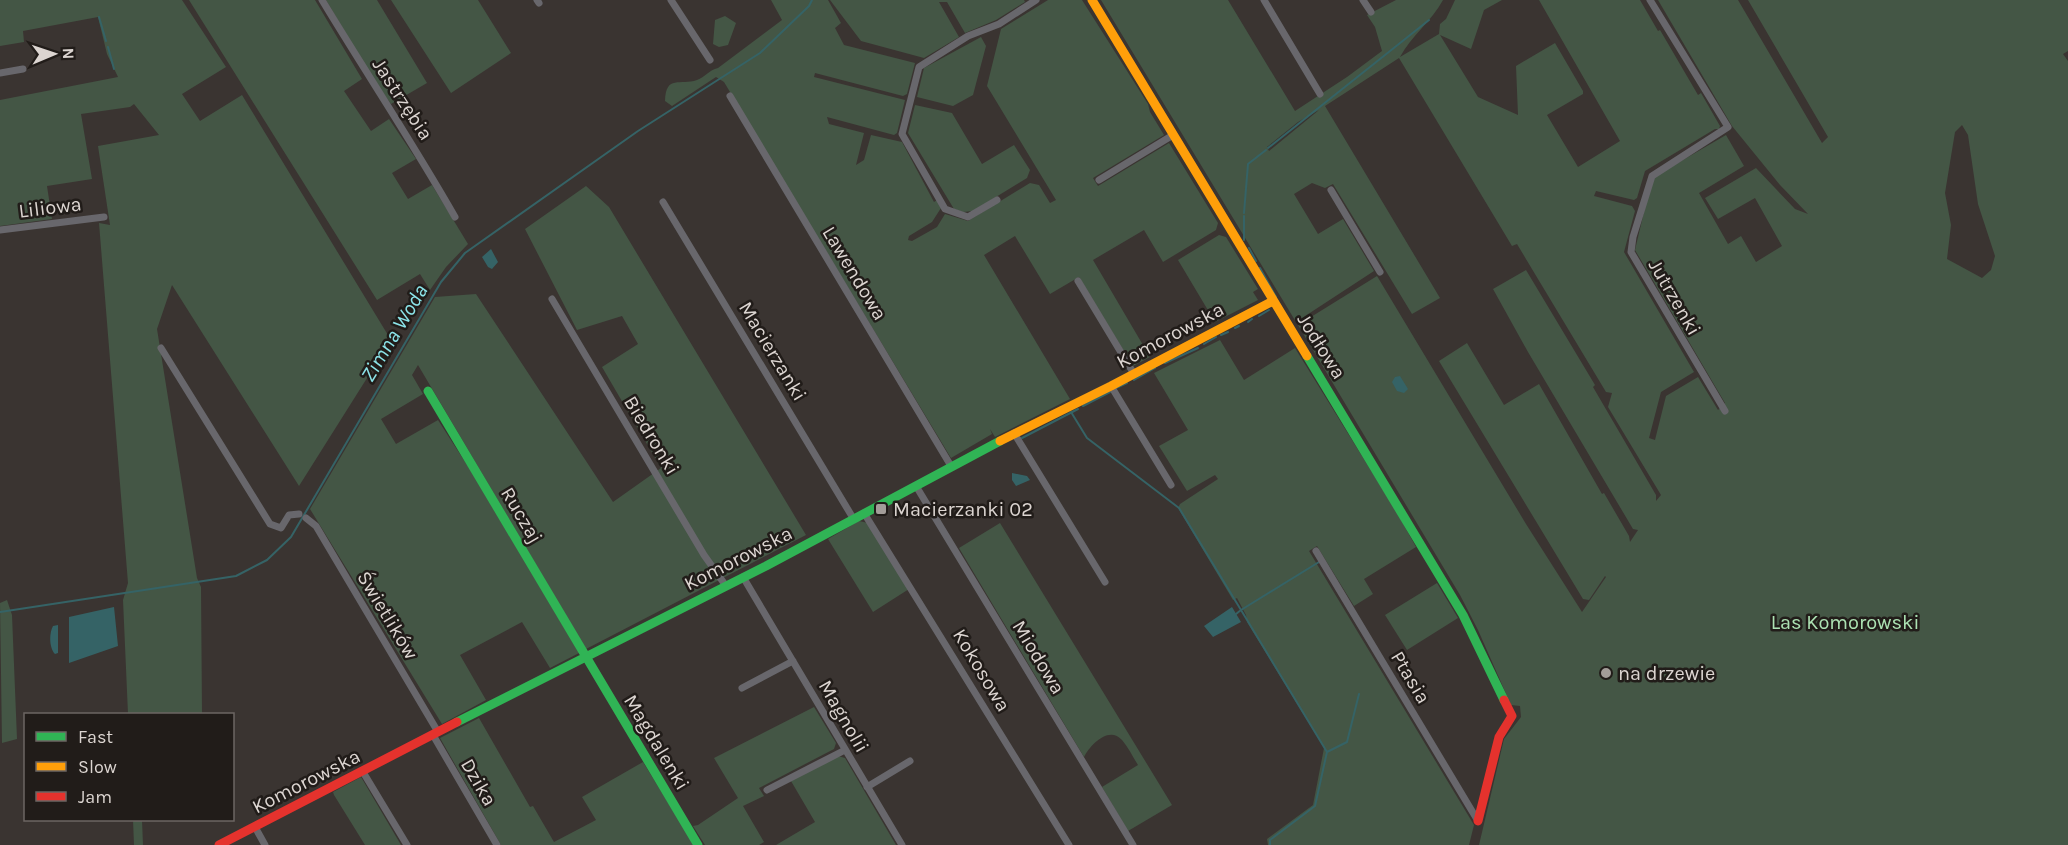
<svg xmlns="http://www.w3.org/2000/svg" width="2068" height="845" font-family="Karla,sans-serif">
  <style>
    .green { fill: #445645; fill-rule: evenodd }
    .water { fill: #356366 }
    .lines { fill: none; stroke-linecap: round; stroke-linejoin: round }
    .stream { stroke: #356366; stroke-width: 2 }
    .street { stroke: #68676c; stroke-width: 7 }
    .fast { stroke: #30b455; stroke-width: 9 }
    .slow { stroke: #ff9f0a; stroke-width: 9 }
    .jam { stroke: #e5322d; stroke-width: 9 }
    .poi-dot { fill: #a39d99; stroke: #211c19; stroke-width: 2 }
    .labels { text-anchor: middle; stroke-width: 5; stroke-linejoin: round; paint-order: stroke }
    .street-label { font-size: 20px; fill: #dcd5d1; stroke: #211c19 }
    .poi-label { font-size: 20px; fill: #dcd5d1; stroke: #211c19; text-anchor: start }
    .park-label { font-size: 20px; fill: #ade2b3; stroke: #211c19 }
    .water-label { font-size: 21px; font-style: italic; fill: #8ce4e9; stroke: #211c19 }
  </style>
  <rect width="100%" height="100%" fill="#3a3431"/>
  <!-- green -->
  <path class="green" d="M0 0H182L226 67 182 94 200 121 242 95 391 340 299 486 172 285 157 329 197 578 201 587 202 714H128L123 600 128 583 99 223 110 225 98 146 159 135 134 104 130 107 81 114 92 179 47 186 52 219 0 226V100L118 77 107 54 98 17 23 31 24 42 0 46Z
    M189 0H315L362 79 344 91 371 131 389 119 416 159 392 173 408 199 432 185 468 244 446 267 430 290 420 274 377 300Z
    M326 0H377L427 83 391 104 371 76Z
    M391 0H478L511 53 451 93Z
    M771 0H828L841 23 835 28 844 45 915 63 907 94 903 96 815 73 814 77 905 100 897 133 894 135 827 117 829 124 864 133 856 165 864 160 871 135 902 142 934 202 937 200 941 208 932 222 909 236 908 240 912 241 937 227 945 214 968 221 1030 183 1039 185 1050 203 1056 200 987 86 1001 29 1048 0H1082L1148 104 1150 112 1164 135 1093 178 1098 186 1169 143 1218 223 1216 230 1163 262 1144 230 1093 260 1150 357 1133 366 1079 277 1050 294 1015 236 984 255 1070 399 995 437 990 429 992 434 951 458 724 82 716 77 672 106 665 101C666 74 680 86 697 80 705 77 709 70 718 68L782 20Z
    M830 0H1024L1025 2 996 20 965 33 947 2H939L959 37 924 58 861 41Z
    M1101 0H1228L1295 111 1347 77 1382 51 1375 27 1367 15 1396 0H1443C1432 21 1411 36 1400 57L1439 34 1440 24 1446 19 1455 0H1502L1484 10 1471 49 1440 35 1478 97 1518 115 1516 66 1555 43 1583 91V94L1547 115 1578 167 1620 141 1539 0H1640L1658 31 1660 30 1698 95 1701 93 1720 126 1719 129H1715L1645 171 1637 198 1634 200 1596 191 1594 196 1632 206 1635 211 1624 252 1694 372 1661 392 1649 438 1655 440 1666 396 1698 377 1718 410 1725 403 1635 250 1652 178 1726 135 1744 166 1699 193 1728 244 1741 236 1756 262 1782 246 1755 198 1718 219 1705 198 1756 168 1795 209 1808 214 1780 185 1732 126 1658 0H1738L1822 143 1828 137 1748 0H2068V51L2063 54 2068 61V845H1479L1504 739 1521 717 1520 706 1511 705 1478 630 1460 595 1298 325 1377 276 1526 524 1582 612 1606 577 1605 576 1589 600 1583 599 1439 361 1467 343 1504 405 1539 384 1602 494 1604 493 1629 536 1630 542 1638 530 1633 529 1528 352 1493 289 1526 270 1595 385 1593 387 1656 495V501L1661 495 1608 407 1612 393 1606 392 1517 244 1512 246 1399 58 1325 106 1440 298 1412 314 1333 184 1325 188 1312 183 1294 194 1318 234 1343 219 1374 271 1296 322ZM1319 110 1269 151 1267 147 1298 122ZM1962 125 1968 135 1978 204 1995 256 1991 270 1982 278 1947 259 1951 225 1945 193 1955 132Z
    M725 16 736 23 728 45 719 47 713 44 715 20Z
    M981 37 986 46 973 95 953 106 917 97 924 68Z
    M915 105 952 113 982 164 1014 145 1030 170 1027 178 973 211 963 212 954 209 908 133Z
    M586 186 609 207 806 535 586 649 418 365 412 375 423 394 381 419 396 444 438 420 469 468 579 653 550 668 522 622 460 655 486 700 442 724 310 509 435 297 476 294 613 502 661 468 602 367 638 344 622 316 577 330 525 229Z
    M1219 235 1226 237 1258 289 1253 292 1258 300 1215 322 1178 260Z
    M1220 340 1244 380 1295 348 1396 511 1416 547 1364 579 1373 594 1354 606 1317 546 1309 551 1474 825 1469 845H1268L1267 839 1313 805 1324 748 1247 622 1246 615 1237 598 1233 600 1178 508 1180 504 1218 479 1215 475 1187 491 1159 446 1188 430 1154 373Z
    M859 521 868 523 909 589 873 612 828 539Z
    M1000 523 1172 805 1128 831 1102 787 1138 765C1133 757 1128 747 1122 740 1109 725 1090 745 1084 757L959 548Z
    M1437 583 1458 618 1407 650 1385 615Z
    M7 600 12 615 17 739 2 743 0 603Z
    M814 707 836 743 834 749 759 788 764 796 743 806 764 842 759 845H705L693 826 698 825 738 798 714 758Z
    M479 718 530 807 533 806 554 842 596 820 582 797 643 762 694 845H501L440 738Z
    M838 756 845 758 896 845H776L815 822 791 781Z
    M361 777 401 845H365L334 795 333 792Z
    M133 820H142L143 845H134Z"/>
  <!-- water -->
  <path class="water" d="M491 249 498 262 492 269 488 267 482 257Z
    M1400 376 1408 389 1404 393 1397 391 1392 382 1395 377Z
    M1012 473 1027 476 1030 480 1016 486 1012 480Z
    M114 607 118 646 69 663V617Z
    M1232 607 1241 622 1213 637 1204 626Z
    M58 625V653L55 654C49 648 49 633 53 626Z"/>
  <g class="lines">
    <!-- stream -->
    <path class="stream" d="M99 17 106 41
      M108 47 114 69
      M1268 148 1429 20
      M1244 213 1248 164 1266 150
      M1244 216V240
      M1249 248 1256 261
      M1260 268 1276 297
      M1259 316 1269 310
      M1248 322 1252 319
      M1235 328 1239 326
      M1221 335 1228 332
      M1204 344 1216 337
      M1165 363 1198 348
      M1134 380 1155 368
      M1116 388 1127 383
      M1083 406 1110 392
      M1071 412 1087 438 1179 508 1241 610 1236 614
      M1022 438 1078 409
      M0 612 236 576 267 560 291 537 441 282 465 253 638 131 760 53 809 6 812 0
      M1327 752 1347 742 1359 694
      M1270 845V840L1315 806 1327 752 1241 610 1319 562"/>
    <!-- street -->
    <path class="street" d="M322 0C366 73 413 143 455 217
      M537 0 539 3
      M671 0 710 60
      M1264 0 1320 94
      M1363 0 1371 12
      M1650 0 1728 127 1652 176 1633 237 1631 252 1725 411
      M0 73 23 69
      M730 96 951 466
      M1099 180 1173 135
      M1331 190 1380 272
      M997 200 968 217 945 209 902 134 919 67 968 36 999 24 1036 0
      M663 202 853 518
      M0 230 104 217
      M1078 281 1134 374
      M552 299 704 555 726 586
      M161 348 270 524 281 528 289 515 299 514
      M1111 386 1171 485
      M1014 433 1105 582
      M916 486 1133 845
      M864 513 1069 845
      M306 518 316 526 438 732
      M1316 551 1478 821
      M743 577 902 845
      M742 688 793 661
      M433 735 497 845
      M363 772 407 845
      M867 787 910 761
      M767 790 845 750
      M255 827 265 845"/>
    <!-- fast -->
    <path class="fast" d="M1307 356 1463 615 1504 700
      M428 391 698 845
      M457 722 766 566 1000 441"/>
    <!-- slow -->
    <path class="slow" d="M1092 0 1307 356
      M1000 441 1111 386 1273 301"/>
    <!-- jam -->
    <path class="jam" d="M1478 821 1499 737 1512 716 1504 700
      M219 845 457 722"/>
  </g>
  <!-- markers -->
  <g class="poi-dot">
    <rect x="875" y="503" width="12" height="12" rx="3"/>
    <circle cx="1606" cy="673" r="6"/>
  </g>
  <g class="labels">
    <!-- street labels -->
    <g class="street-label">
      <text transform="translate(403 99) rotate(57)" y="7">Jastrzębia</text>
      <text transform="translate(50 207) rotate(-7)" y="7">Liliowa</text>
      <text transform="translate(855 273) rotate(59)" y="7">Lawendowa</text>
      <text transform="translate(1675 297) rotate(60)" y="7">Jutrzenki</text>
      <text transform="translate(1170 335) rotate(-28)" y="7">Komorowska</text>
      <text transform="translate(1322 346) rotate(58)" y="7">Jodłowa</text>
      <text transform="translate(773 351) rotate(59)" y="7">Macierzanki</text>
      <text transform="translate(652 435) rotate(59)" y="7">Biedronki</text>
      <text transform="translate(522 515) rotate(59)" y="7">Ruczaj</text>
      <text transform="translate(738 558) rotate(-27)" y="7">Komorowska</text>
      <text transform="translate(388 615) rotate(59)" y="7">Świetlików</text>
      <text transform="translate(1039 657) rotate(59)" y="7">Miodowa</text>
      <text transform="translate(982 670) rotate(59)" y="7">Kokosowa</text>
      <text transform="translate(1411 677) rotate(59)" y="7">Ptasia</text>
      <text transform="translate(844 716) rotate(60)" y="7">Magnolii</text>
      <text transform="translate(657 742) rotate(59)" y="7">Magdalenki</text>
      <text transform="translate(306 781) rotate(-27)" y="7">Komorowska</text>
      <text transform="translate(479 782) rotate(60)" y="7">Dzika</text>
    </g>
    <!-- poi labels -->
    <g class="poi-label">
      <text x="893" y="516">Macierzanki 02</text>
      <text x="1618" y="680">na drzewie</text>
    </g>
    <!-- park labels -->
    <g class="park-label">
      <text x="1845" y="629">Las Komorowski</text>
    </g>
    <!-- water labels -->
    <g class="water-label">
      <text transform="translate(394 333) rotate(-59)" y="7">Zimna Woda</text>
    </g>
  </g>
  <!-- legend -->
  <rect x="24" y="713" width="210" height="108" fill="#211c19" stroke="#6c6663" stroke-width="1.5"/>
  <rect x="36" y="732" width="30" height="9" fill="#30b455" stroke="#6c6663" stroke-width="1.5"/>
  <text x="78" y="743" font-size="18" fill="#dcd5d1">Fast</text>
  <rect x="36" y="762" width="30" height="9" fill="#ff9f0a" stroke="#6c6663" stroke-width="1.5"/>
  <text x="78" y="773" font-size="18" fill="#dcd5d1">Slow</text>
  <rect x="36" y="792" width="30" height="9" fill="#e5322d" stroke="#6c6663" stroke-width="1.5"/>
  <text x="78" y="803" font-size="18" fill="#dcd5d1">Jam</text>
  <!-- north arrow -->
  <g transform="translate(54 54) rotate(88)" stroke="#211c19" stroke-width="4.5" paint-order="stroke">
  <path d="M0-4.5L10 22L0 15L-10 22Z" fill="#dcd5d1"/>
  <text y="-9" font-size="16" font-weight="bold" text-anchor="middle" fill="#dcd5d1">N</text>
  </g>
</svg>
